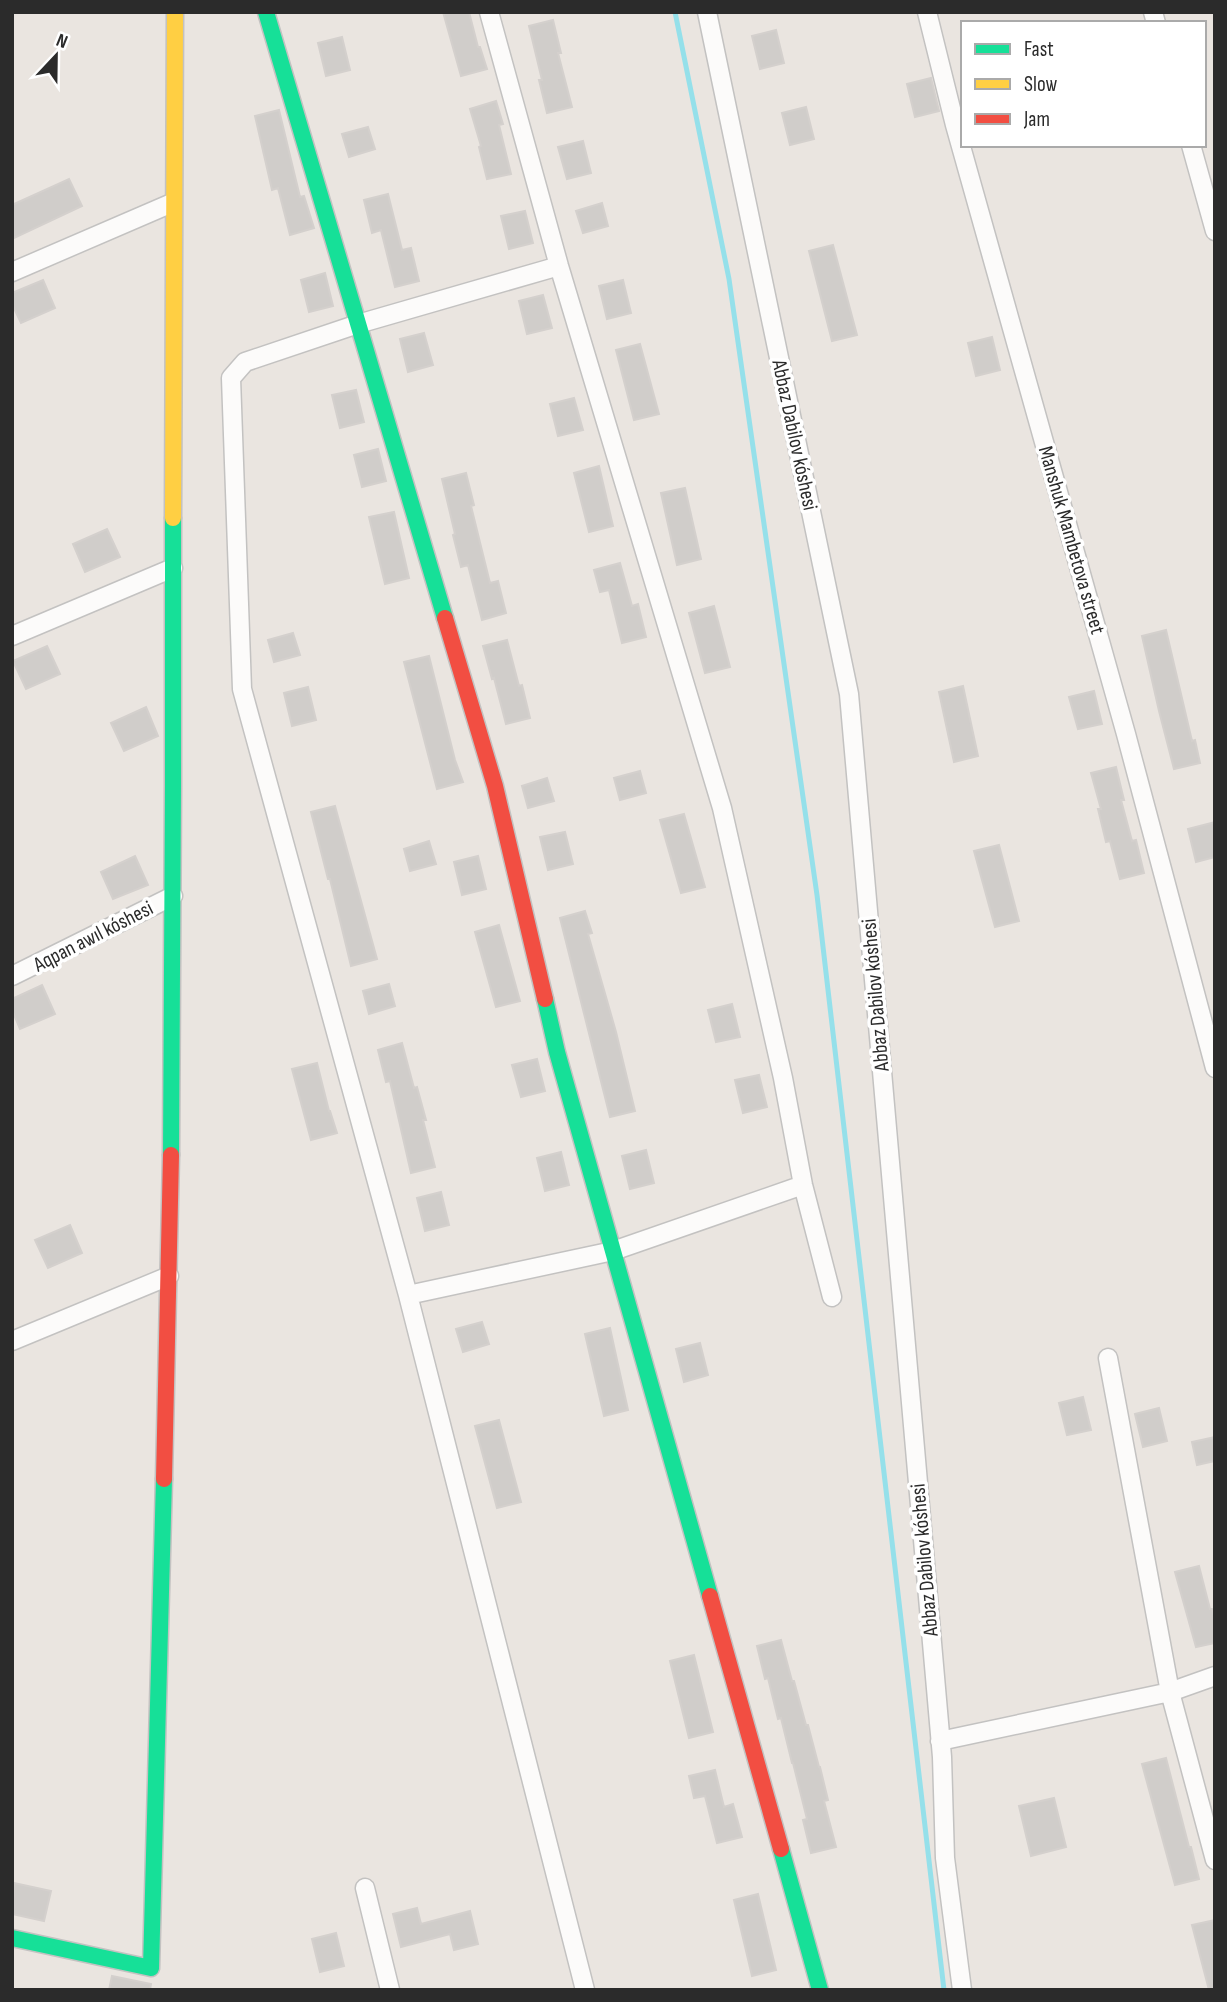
<svg xmlns="http://www.w3.org/2000/svg" width="1227" height="2002" font-family="'Sofia Sans Condensed',sans-serif">
  <style>
    .lines { fill: none; stroke-linecap: round; stroke-linejoin: round }
    .stream { stroke: #95e0ea; stroke-width: 5 }
    .building { fill: #d0cdca; stroke: #d4d0cd; stroke-width: 2 }
    .street-casing { stroke: #c3c2c1; stroke-width: 21 }
    .fast-casing { stroke: #c3c2c1; stroke-width: 19 }
    .slow-casing { stroke: #c3c2c1; stroke-width: 19 }
    .jam-casing { stroke: #c3c2c1; stroke-width: 19 }
    .street { stroke: #fcfbfa; stroke-width: 18 }
    .fast { stroke: #16e098; stroke-width: 16 }
    .slow { stroke: #ffcf43; stroke-width: 16 }
    .jam { stroke: #f24e42; stroke-width: 16 }
    .labels { text-anchor: middle; stroke-width: 7; stroke-linejoin: round; paint-order: stroke }
    .street-label { font-size: 21px; fill: #2b2b2b; stroke: #fff }
  </style>
  <rect width="100%" height="100%" fill="#eae5e0"/>
  <g class="lines">
    <!-- stream -->
    <path class="stream" d="M675 12 729 279 817 895 944 1990"/>
  </g>
  <!-- building -->
  <path class="building" d="M443 12H469L478 47H480L487 69 461 76Z
    M553 20 561 53H558L572 107 547 113 539 80H542L529 26Z
    M776 30 784 63 760 69 752 36Z
    M342 37 350 70 326 76 318 43Z
    M931 78 939 111 915 117 907 84Z
    M496 101 503 124 499 125 511 174 487 179 479 147 481 146 470 109Z
    M806 107 814 139 790 145 782 113Z
    M279 110 300 197 304 196 314 228 290 235 278 188 272 190 255 116Z
    M368 127 375 149 349 157 342 134Z
    M583 141 591 173 567 179 558 147Z
    M69 179 82 206 12 239V205Z
    M388 194 402 250 411 248 419 281 395 287 381 230 372 233 364 200Z
    M602 203 608 226 583 233 576 211Z
    M525 211 533 243 509 249 501 216Z
    M833 245 857 335 832 341 809 251Z
    M325 273 333 306 309 312 301 280Z
    M43 280 55 308 21 323 12 304V293Z
    M623 280 631 313 607 319 599 286Z
    M543 295 552 328 527 334 519 301Z
    M424 333 433 365 408 372 400 339Z
    M992 337 1000 370 976 376 968 343Z
    M640 344 659 414 634 420 616 350Z
    M356 390 364 422 340 428 332 395Z
    M574 398 583 430 558 436 550 404Z
    M378 449 386 481 362 487 354 455Z
    M599 466 613 526 589 532 574 473Z
    M466 473 474 505 471 506 490 583 498 581 506 613 482 620 468 565 461 567 453 535 455 534 442 479Z
    M685 488 701 559 677 565 661 493Z
    M394 512 409 578 385 584 369 517Z
    M107 529 120 557 85 572 73 544Z
    M620 563 632 606 638 604 646 637 622 643 609 590 600 592 594 570Z
    M714 606 730 667 705 673 689 613Z
    M1166 630 1192 741 1195 740 1200 763 1174 769 1159 711 1142 636Z
    M293 633 300 655 274 662 268 640Z
    M507 640 519 686 522 685 530 718 506 724 494 678 492 679 483 646Z
    M47 646 60 674 26 689 13 661Z
    M429 656 455 760 463 782 437 789 404 662Z
    M963 686 978 756 954 762 939 692Z
    M308 687 316 720 292 726 284 693Z
    M1094 691 1102 724 1078 729 1069 697Z
    M146 707 158 736 124 751 111 723Z
    M1116 767 1124 800H1121L1132 841 1136 840 1144 873 1120 879 1110 841 1106 842 1098 809H1101L1091 773Z
    M640 771 646 793 620 800 614 778Z
    M547 778 554 801 528 808 522 786Z
    M335 806 377 959 351 966 330 879H328L311 812Z
    M684 814 705 887 681 893 660 820Z
    M1215 822V857L1196 862 1188 829Z
    M565 832 573 864 548 870 540 837Z
    M429 841 436 864 410 871 404 849Z
    M999 845 1019 921 995 927 974 851Z
    M135 856 148 885 113 899 101 872Z
    M478 856 486 889 462 895 454 862Z
    M585 911 592 933 588 934 616 1032 635 1111 610 1117 560 918Z
    M499 925 520 1001 496 1007 475 932Z
    M389 984 395 1006 369 1014 363 991Z
    M42 985 55 1014 20 1029 12 1010V999Z
    M732 1004 740 1037 716 1042 708 1010Z
    M402 1043 414 1088 417 1087 426 1120H423L435 1167 411 1173 390 1081 386 1082 378 1050Z
    M537 1059 545 1091 521 1097 512 1065Z
    M317 1063 329 1111H330L337 1133 311 1140 292 1069Z
    M759 1075 767 1107 743 1113 735 1080Z
    M646 1150 654 1183 630 1189 622 1156Z
    M561 1152 569 1185 545 1191 537 1158Z
    M441 1192 449 1225 425 1231 417 1198Z
    M70 1225 82 1253 48 1268 35 1240Z
    M482 1322 489 1344 463 1352 456 1329Z
    M610 1328 628 1410 604 1416 585 1334Z
    M700 1343 708 1375 684 1382 676 1349Z
    M1083 1397 1091 1430 1067 1435 1059 1403Z
    M1159 1408 1167 1441 1143 1447 1135 1414Z
    M499 1420 521 1502 497 1508 475 1426Z
    M1215 1437V1461L1197 1465 1192 1442Z
    M1199 1566 1210 1609H1212L1215 1619V1643L1196 1647 1175 1572Z
    M781 1640 792 1681H794L806 1725H808L819 1767H820L828 1800 824 1801 836 1847 811 1853 803 1820 807 1819 793 1763H792L781 1718 778 1719 768 1678 765 1679 757 1646Z
    M694 1655 713 1732 689 1738 670 1661Z
    M1166 1758 1189 1847H1191L1199 1879 1175 1885 1142 1764Z
    M715 1770 724 1807 733 1804 742 1837 717 1843 705 1796 694 1798 689 1776Z
    M1054 1798 1066 1847 1031 1856 1019 1806Z
    M14 1883 51 1891 44 1921 12 1914Z
    M758 1894 776 1970 752 1976 734 1900Z
    M417 1908 421 1924 470 1911 478 1944 454 1950 450 1934 401 1947 393 1914Z
    M1215 1920V1990H1209L1192 1925Z
    M336 1933 344 1966 320 1972 312 1939Z
    M112 1976 151 1984 150 1990H109Z"/>
  <g class="lines">
    <!-- street casing -->
    <g class="street-casing">
      <path id="street" d="M489 12 559 266 722 808 783 1078 803 1185 832 1297
        M707 12 849 694 942 1757 945 1858 962 1990
        M927 12 955 125 1126 734 1215 1068
        M1153 12 1156 23
        M1191 145 1215 231
        M559 266 358 324 245 362 231 378 242 689 408 1295 585 1990
        M12 272 172 203
        M12 636 173 568
        M12 976 173 896
        M408 1295 613 1251 803 1185
        M12 1341 169 1276
        M1108 1358 1170 1692 1215 1860
        M940 1741 1170 1692 1215 1676
        M365 1888 390 1990"/>
    </g>
    <!-- fast casing -->
    <g class="fast-casing">
      <path id="fast" d="M266 12 445 618
        M545 999 557 1052 710 1596
        M171 1155 173 786V518
        M781 1849 820 1990
        M12 1938 151 1968 164 1479"/>
    </g>
    <!-- slow casing -->
    <g class="slow-casing">
      <path id="slow" d="M173 518 175 12"/>
    </g>
    <!-- jam casing -->
    <g class="jam-casing">
      <path id="jam" d="M445 618 495 786 545 999
        M164 1479 171 1155
        M710 1596 781 1849"/>
    </g>
    <!-- street -->
    <use href="#street" class="street"/>
    <!-- fast -->
    <use href="#fast" class="fast"/>
    <!-- slow -->
    <use href="#slow" class="slow"/>
    <!-- jam -->
    <use href="#jam" class="jam"/>
  </g>
  <g class="labels">
    <!-- street labels -->
    <g class="street-label">
      <text transform="translate(795 435) rotate(78)" y="7">Abbaz Dabilov kóshesi</text>
      <text transform="translate(1072 540) rotate(74)" y="7">Manshuk Mambetova street</text>
      <text transform="translate(93 936) rotate(-27)" y="7">Aqpan awıl kóshesi</text>
      <text transform="translate(875 995) rotate(-95)" y="7">Abbaz Dabilov kóshesi</text>
      <text transform="translate(924 1560) rotate(-95)" y="7">Abbaz Dabilov kóshesi</text>
    </g>
  </g>
  <!-- border -->
  <rect width="1227" height="2002" fill="none" stroke="#2b2b2b" stroke-width="28"/>
  <!-- legend -->
  <rect x="961" y="21" width="245" height="126" fill="#ffffff" stroke="#aaaaaa" stroke-width="2"/>
  <rect x="975" y="44" width="35" height="10" fill="#16e098" stroke="#aaaaaa" stroke-width="2"/>
  <text x="1024" y="56" font-size="21" fill="#2b2b2b">Fast</text>
  <rect x="975" y="79" width="35" height="10" fill="#ffcf43" stroke="#aaaaaa" stroke-width="2"/>
  <text x="1024" y="91" font-size="21" fill="#2b2b2b">Slow</text>
  <rect x="975" y="114" width="35" height="10" fill="#f24e42" stroke="#aaaaaa" stroke-width="2"/>
  <text x="1024" y="126" font-size="21" fill="#2b2b2b">Jam</text>
  <!-- north arrow -->
  <g transform="translate(56 56) rotate(22)" stroke="#ffffff" stroke-width="5" paint-order="stroke">
  <path d="M0-5L12 26L0 18L-12 26Z" fill="#2b2b2b"/>
  <text y="-10" font-size="19" font-weight="bold" text-anchor="middle" fill="#2b2b2b">N</text>
  </g>
</svg>
